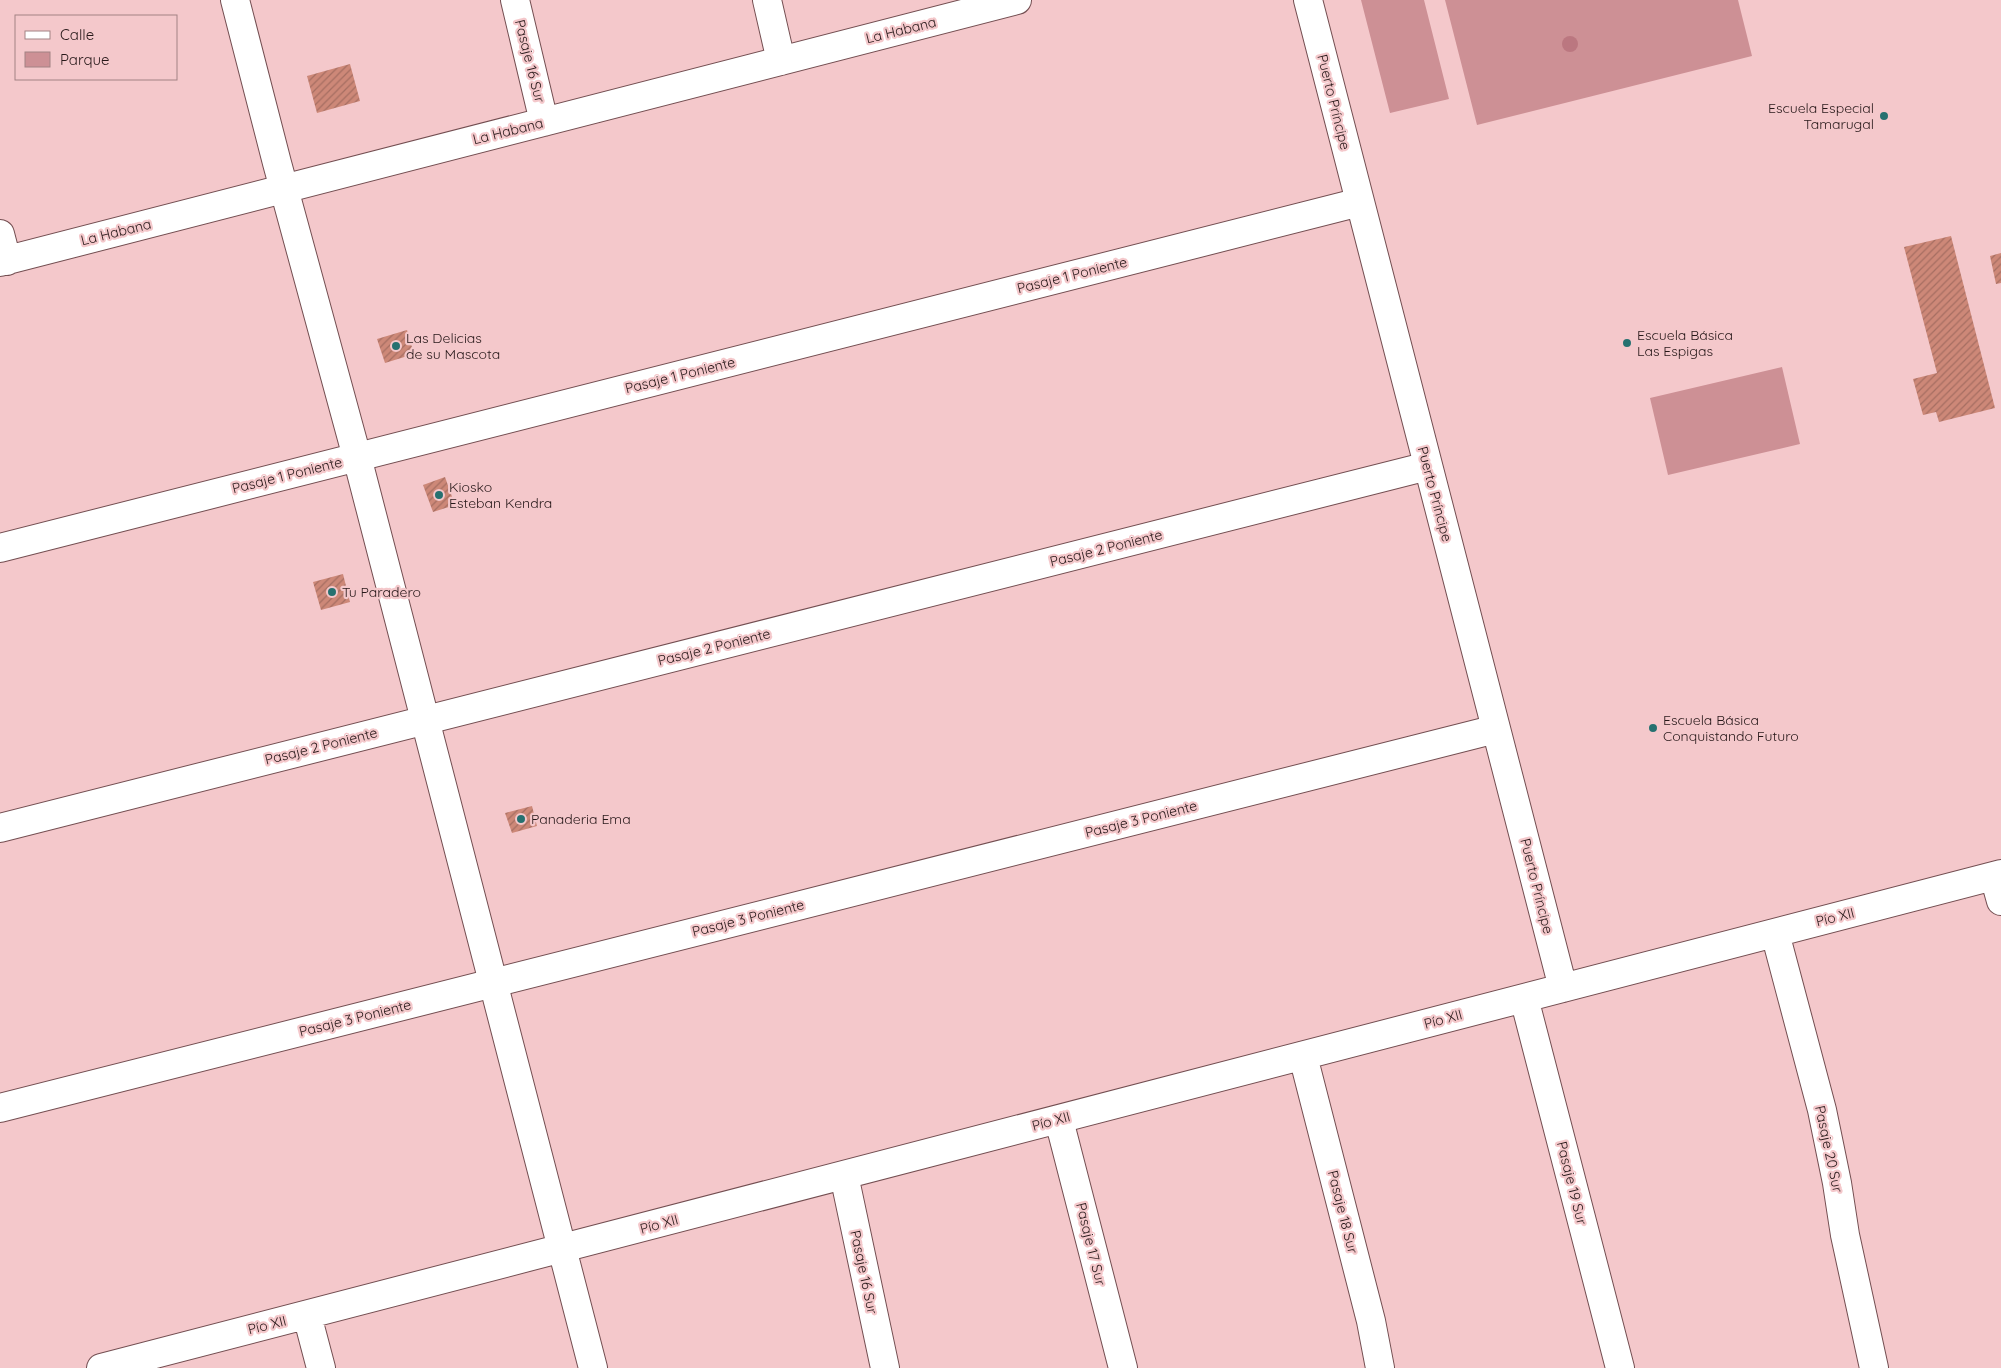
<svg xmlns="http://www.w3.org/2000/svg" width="2001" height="1368" font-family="Quicksand,sans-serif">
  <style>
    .park { fill: #cd9095 }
    .building { fill: url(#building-hatch) }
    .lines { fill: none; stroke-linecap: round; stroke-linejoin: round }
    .minor-casing { stroke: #734e51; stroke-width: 30 }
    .major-casing { stroke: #734e51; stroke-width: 30 }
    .minor { stroke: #fff; stroke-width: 28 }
    .major { stroke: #fff; stroke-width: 28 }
    .tree { fill: #bb7780 }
    .poi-dot { fill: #267170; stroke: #f4c8cb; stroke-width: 2 }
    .labels { text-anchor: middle; stroke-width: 4.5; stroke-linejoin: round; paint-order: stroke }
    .street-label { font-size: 14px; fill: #271819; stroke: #f4c8cb }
    .poi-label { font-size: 14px; fill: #271819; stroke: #f4c8cb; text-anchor: start }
  </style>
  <defs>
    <pattern id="building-hatch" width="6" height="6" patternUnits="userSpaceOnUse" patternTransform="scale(1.25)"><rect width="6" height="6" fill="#cd8878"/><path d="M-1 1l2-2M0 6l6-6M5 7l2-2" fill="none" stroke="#a66e62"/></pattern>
  </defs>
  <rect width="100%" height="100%" fill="#f4c8cb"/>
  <!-- park -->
  <path class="park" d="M1361 0H1424L1449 99 1390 113Z
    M1445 0H1738L1752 56 1477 125Z
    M1782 367 1800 444 1668 475 1650 398Z"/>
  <!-- building -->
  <path class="building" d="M350 64 360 101 317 113 307 76Z
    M1951 236 1995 408 1939 422 1936 412 1923 415 1913 379 1937 373 1904 247Z
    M2001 253V283L1996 284 1990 256Z
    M407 330 414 354 385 363 377 339Z
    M445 477 455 505 433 512 423 485Z
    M343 574 350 602 321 610 313 582Z
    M532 806 537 826 512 833 505 813Z"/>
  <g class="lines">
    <!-- minor casing -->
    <g class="minor-casing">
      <path id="minor" d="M515 0 544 122
        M767 0 781 61
        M1308 0 1563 988
        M0 234 7 261
        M0 262 1017 0
        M0 548 1360 202
        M0 828 1428 466
        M1994 876 2001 901
        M1775 933 1822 1110 1837 1183 1845 1235 1874 1368
        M1524 998 1620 1368
        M1303 1056 1371 1321 1380 1368
        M0 1108 1496 729
        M1059 1120 1123 1368
        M844 1175 885 1368
        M307 1315 321 1368
        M101 1368 2001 874"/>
    </g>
    <!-- major casing -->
    <g class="major-casing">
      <path id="major" d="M235 0 277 163 357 457 593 1368"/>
    </g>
    <!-- minor -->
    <use href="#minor" class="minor"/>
    <!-- major -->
    <use href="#major" class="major"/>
  </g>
  <!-- trees -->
  <circle class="tree" cx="1570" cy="44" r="8"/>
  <!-- markers -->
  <g class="poi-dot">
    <circle cx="1884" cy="116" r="5"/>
    <circle cx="1627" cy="343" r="5"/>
    <circle cx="396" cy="346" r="5"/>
    <circle cx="439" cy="495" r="5"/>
    <circle cx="332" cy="592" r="5"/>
    <circle cx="1653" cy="728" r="5"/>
    <circle cx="521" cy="819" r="5"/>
  </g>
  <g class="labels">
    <!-- street labels -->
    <g class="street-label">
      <text transform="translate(901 30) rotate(-14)" y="5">La Habana</text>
      <text transform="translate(530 61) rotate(76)" y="5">Pasaje 16 Sur</text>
      <text transform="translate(1334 102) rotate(76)" y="5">Puerto Príncipe</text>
      <text transform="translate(508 131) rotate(-14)" y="5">La Habana</text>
      <text transform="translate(116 232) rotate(-14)" y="5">La Habana</text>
      <text transform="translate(1072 275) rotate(-14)" y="5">Pasaje 1 Poniente</text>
      <text transform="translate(680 375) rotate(-14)" y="5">Pasaje 1 Poniente</text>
      <text transform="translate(287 475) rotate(-14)" y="5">Pasaje 1 Poniente</text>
      <text transform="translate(1435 494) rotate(75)" y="5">Puerto Príncipe</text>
      <text transform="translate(1106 548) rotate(-14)" y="5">Pasaje 2 Poniente</text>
      <text transform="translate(714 647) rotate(-14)" y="5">Pasaje 2 Poniente</text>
      <text transform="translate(321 746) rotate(-14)" y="5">Pasaje 2 Poniente</text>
      <text transform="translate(1141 819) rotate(-14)" y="5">Pasaje 3 Poniente</text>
      <text transform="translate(1537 886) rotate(76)" y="5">Puerto Príncipe</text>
      <text transform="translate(1835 917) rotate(-14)" y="5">Pío XII</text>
      <text transform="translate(748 918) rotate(-14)" y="5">Pasaje 3 Poniente</text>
      <text transform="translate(355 1018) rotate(-14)" y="5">Pasaje 3 Poniente</text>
      <text transform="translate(1443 1019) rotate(-15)" y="5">Pío XII</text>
      <text transform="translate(1051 1121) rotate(-15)" y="5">Pío XII</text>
      <text transform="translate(1829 1149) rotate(78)" y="5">Pasaje 20 Sur</text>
      <text transform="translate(1572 1183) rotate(76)" y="5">Pasaje 19 Sur</text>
      <text transform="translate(1343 1212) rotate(76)" y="5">Pasaje 18 Sur</text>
      <text transform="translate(659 1224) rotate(-15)" y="5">Pío XII</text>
      <text transform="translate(1091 1244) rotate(76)" y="5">Pasaje 17 Sur</text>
      <text transform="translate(864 1272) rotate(78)" y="5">Pasaje 16 Sur</text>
      <text transform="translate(267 1325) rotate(-14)" y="5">Pío XII</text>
    </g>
    <!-- poi labels -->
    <g class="poi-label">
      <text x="1874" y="113" text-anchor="end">Escuela Especial<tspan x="1874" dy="16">Tamarugal</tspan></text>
      <text x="1637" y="340">Escuela Básica<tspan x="1637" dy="16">Las Espigas</tspan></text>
      <text x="406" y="343">Las Delicias<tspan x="406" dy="16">de su Mascota</tspan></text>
      <text x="449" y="492">Kiosko<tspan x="449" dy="16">Esteban Kendra</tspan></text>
      <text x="342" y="597">Tu Paradero</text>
      <text x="1663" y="725">Escuela Básica<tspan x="1663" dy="16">Conquistando Futuro</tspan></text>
      <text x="531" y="824">Panaderia Ema</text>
    </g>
  </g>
  <!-- legend -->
  <rect x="15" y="15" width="162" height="65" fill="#f4c8cb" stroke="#a28284"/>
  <rect x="25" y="31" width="25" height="8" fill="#ffffff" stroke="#a28284"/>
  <text x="60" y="40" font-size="15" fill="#271819">Calle</text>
  <rect x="25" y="52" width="25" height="15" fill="#cd9095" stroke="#a28284"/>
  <text x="60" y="65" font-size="15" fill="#271819">Parque</text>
</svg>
